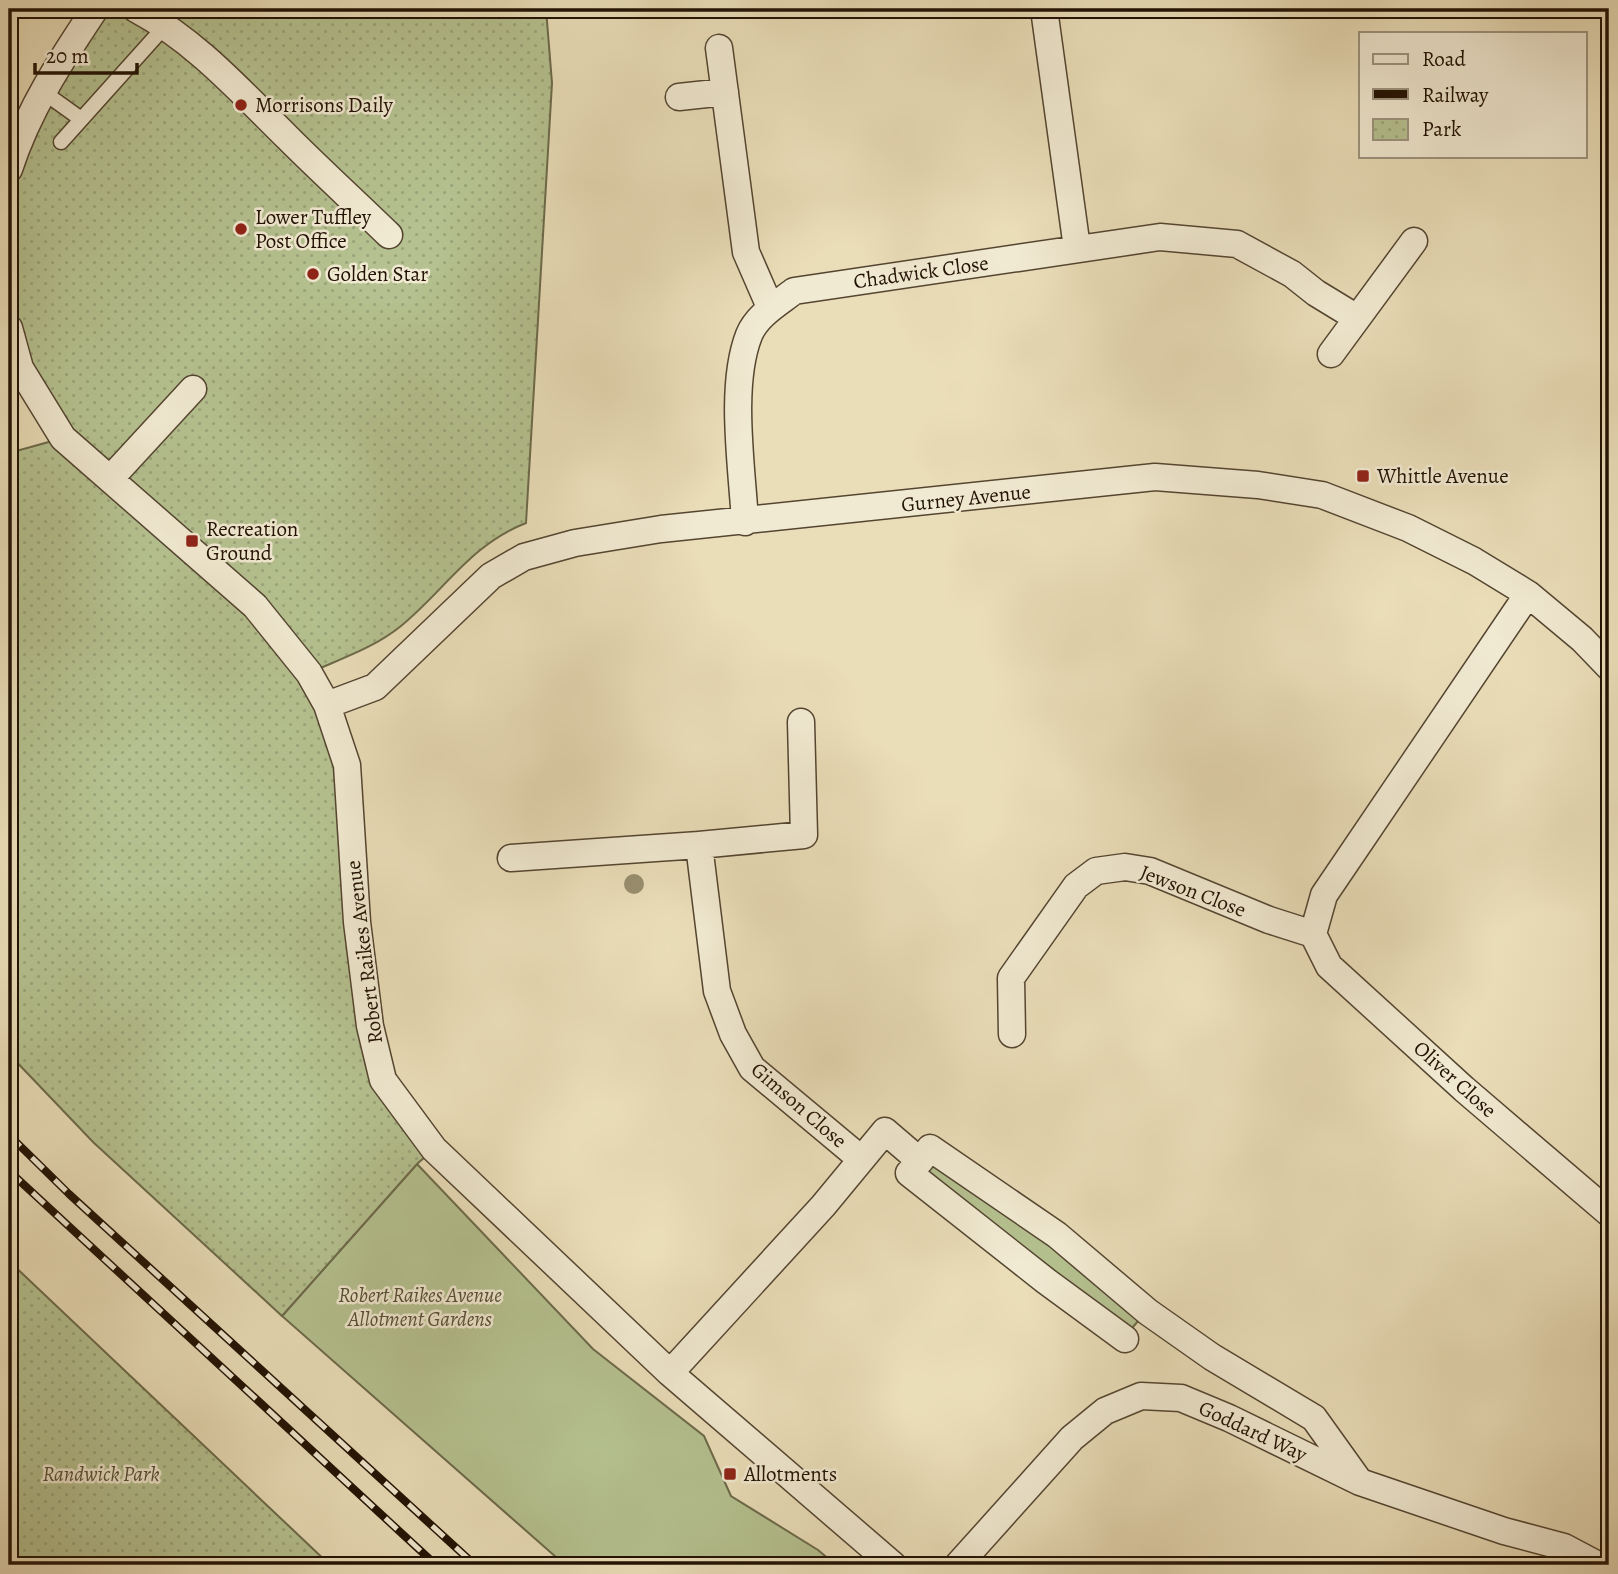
<svg xmlns="http://www.w3.org/2000/svg" width="1618" height="1574" font-family="Alegreya,serif">
  <style>
    .green { fill: #b5c190; stroke: #6c6a4a; stroke-width: 2 }
    .park { fill: url(#park-dots); stroke: #6c6a4a; stroke-width: 2 }
    .lines { fill: none; stroke-linecap: round; stroke-linejoin: round }
    .lane-casing { stroke: #544531; stroke-width: 17 }
    .street-casing { stroke: #544531; stroke-width: 29 }
    .lane { stroke: #f1ead2; stroke-width: 14 }
    .street { stroke: #f1ead2; stroke-width: 26 }
    .rail-casing { stroke: #221204; stroke-width: 8 }
    .rail { stroke: #f1ead2; stroke-width: 5; stroke-dasharray: 16; stroke-linecap: butt }
    .tree { fill: #988f70 }
    .poi-dot { fill: #8f2418; stroke: #f1ead2; stroke-width: 2.5 }
    .labels { text-anchor: middle; stroke-width: 5; stroke-linejoin: round; paint-order: stroke }
    .poi-label { font-size: 21px; fill: #221204; stroke: #f1ead2; text-anchor: start }
    .street-label { font-size: 21px; fill: #221204; stroke: #f1ead2 }
    .park-label { font-size: 21px; font-style: italic; fill: #554f35; stroke: #f1ead2 }
  </style>
  <defs>
    <pattern id="park-dots" width="8" height="8" patternUnits="userSpaceOnUse" patternTransform="scale(1.75)"><rect width="8" height="8" fill="#b5c190"/><path d="M2 2h.1M6 6h.1" fill="none" stroke="#9ba57b" stroke-width="1.8" stroke-linecap="round"/></pattern>
  </defs>
  <rect width="100%" height="100%" fill="#eadeb9"/>
  <filter id="stains"><feTurbulence type="fractalNoise" baseFrequency=".00286" numOctaves="4"/><feColorMatrix values="0 0 0 0 .2 0 0 0 0 .09 0 0 0 0 .02 0 0 0 .5 -.17"/></filter>
  <radialGradient id="worn" r=".72"><stop offset=".6" stop-color="#630" stop-opacity="0"/><stop offset="1" stop-color="#630" stop-opacity=".3"/></radialGradient>
  <!-- green -->
  <path class="green" d="M933 1155 1145 1313 1127 1334 919 1172Z
    M417 1164 593 1349 704 1436 731 1496 818 1550 836 1565H565L282 1316Z"/>
  <!-- park -->
  <path class="park" d="M95 9H546L552 83 526 523C470 545 445 590 401 626 374 648 340 659 309 673L327 705 370 1026 434 1149 417 1164 282 1316 93 1142 9 1054V453L63 438 9 328V169Z
    M9 1261 330 1565H9Z"/>
  <g class="lines">
    <!-- lane casing -->
    <g class="lane-casing">
      <path id="lane" d="M42 91 81 119
        M61 142 166 25"/>
    </g>
    <!-- street casing -->
    <g class="street-casing">
      <path id="street" d="M136 9C196 41 240 91 288 138 321 171 356 203 389 235
        M1044 9 1077 248
        M719 48 746 252 770 307
        M679 97 725 92
        M9 169C28 110 61 60 95 9
        M9 328 20 368 63 438 255 606 309 673 327 705 347 765 357 922 370 1026 383 1080 434 1149 670 1373 893 1565
        M1331 354 1414 241
        M110 479 193 389
        M745 522C742 467 729 386 749 335 757 315 779 303 794 291L1160 237 1237 244 1292 274 1316 293 1357 318
        M327 705 375 687 491 576 524 557 575 543 661 529 1155 477 1258 485 1322 495 1408 528 1474 561 1528 594 1582 639 1609 667
        M699 845 717 991 733 1034 752 1068 861 1159
        M511 858 699 845 804 835 801 722
        M1313 934 1329 966 1464 1089 1609 1213
        M1313 934 1324 895 1528 594
        M1012 1034 1011 978 1076 886 1096 871 1125 867 1150 871 1269 920 1313 934
        M920 1161 930 1148 1057 1235 1148 1312 1212 1357 1314 1418 1357 1478
        M670 1373 823 1206 885 1131 920 1161 909 1173 1046 1281 1125 1339
        M958 1565 1072 1438 1105 1411 1141 1396 1181 1398 1229 1418 1360 1482 1504 1531 1564 1547 1598 1565"/>
    </g>
    <!-- lane -->
    <use href="#lane" class="lane"/>
    <!-- street -->
    <use href="#street" class="street"/>
    <!-- rail casing -->
    <g class="rail-casing">
      <path id="rail" d="M9 1135 69 1194 475 1565
        M9 1171 436 1565"/>
    </g>
    <!-- rail -->
    <use href="#rail" class="rail"/>
  </g>
  <!-- trees -->
  <circle class="tree" cx="634" cy="884" r="10"/>
  <!-- markers -->
  <g class="poi-dot">
    <circle cx="241" cy="105" r="7"/>
    <circle cx="241" cy="229" r="7"/>
    <circle cx="313" cy="274" r="7"/>
    <rect x="1356" y="469" width="14" height="14" rx="3.5"/>
    <rect x="185" y="534" width="14" height="14" rx="3.5"/>
    <rect x="723" y="1467" width="14" height="14" rx="3.5"/>
  </g>
  <g class="labels">
    <!-- poi labels -->
    <g class="poi-label">
      <text x="255" y="112">Morrisons Daily</text>
      <text x="255" y="224">Lower Tuffley<tspan x="255" dy="24">Post Office</tspan></text>
      <text x="327" y="281">Golden Star</text>
      <text x="1377" y="483">Whittle Avenue</text>
      <text x="206" y="536">Recreation<tspan x="206" dy="24">Ground</tspan></text>
      <text x="744" y="1481">Allotments</text>
    </g>
    <!-- street labels -->
    <g class="street-label">
      <text transform="translate(921 272) rotate(-8)" y="7">Chadwick Close</text>
      <text transform="translate(966 498) rotate(-6)" y="7">Gurney Avenue</text>
      <text transform="translate(1193 891) rotate(21)" y="7">Jewson Close</text>
      <text transform="translate(364 952) rotate(-97)" y="7">Robert Raikes Avenue</text>
      <text transform="translate(1455 1079) rotate(42)" y="7">Oliver Close</text>
      <text transform="translate(799 1105) rotate(41)" y="7">Gimson Close</text>
      <text transform="translate(1253 1431) rotate(25)" y="7">Goddard Way</text>
    </g>
    <!-- park labels -->
    <g class="park-label">
      <text x="420" y="1302">Robert Raikes Avenue<tspan x="420" dy="24">Allotment Gardens</tspan></text>
      <text x="101" y="1481">Randwick Park</text>
    </g>
  </g>
  <!-- margin -->
  <rect width="1618" height="1574" fill="none" stroke="#eadeb9" stroke-width="35"/>
  <rect x="10" y="10" width="1597" height="1553" fill="none" stroke="#221204" stroke-width="3.5"/>
  <rect x="18" y="18" width="1583" height="1539" fill="none" stroke="#221204" stroke-width="2"/>
  <!-- legend -->
  <rect x="1359" y="32" width="228" height="126" fill="#f1ead2" stroke="#9e9480" stroke-width="2"/>
  <rect x="1373" y="54" width="35" height="10" fill="#f1ead2" stroke="#9e9480" stroke-width="2"/>
  <text x="1422" y="66" font-size="21" fill="#221204">Road</text>
  <rect x="1373" y="89" width="35" height="10" fill="#221204" stroke="#9e9480" stroke-width="2"/>
  <text x="1422" y="102" font-size="21" fill="#221204">Railway</text>
  <rect x="1373" y="119" width="35" height="21" fill="url(#park-dots)" stroke="#9e9480" stroke-width="2"/>
  <text x="1422" y="136" font-size="21" fill="#221204">Park</text>
  <!-- scale -->
  <path d="M35 63v10h102v-10" fill="none" stroke="#221204" stroke-width="3.5"/>
  <text x="46" y="63" font-size="21" fill="#221204" stroke="#f1ead2" stroke-width="5" paint-order="stroke">20 m</text>
  <rect width="100%" height="100%" filter="url(#stains)"/>
  <rect width="100%" height="100%" fill="url(#worn)"/>
</svg>
